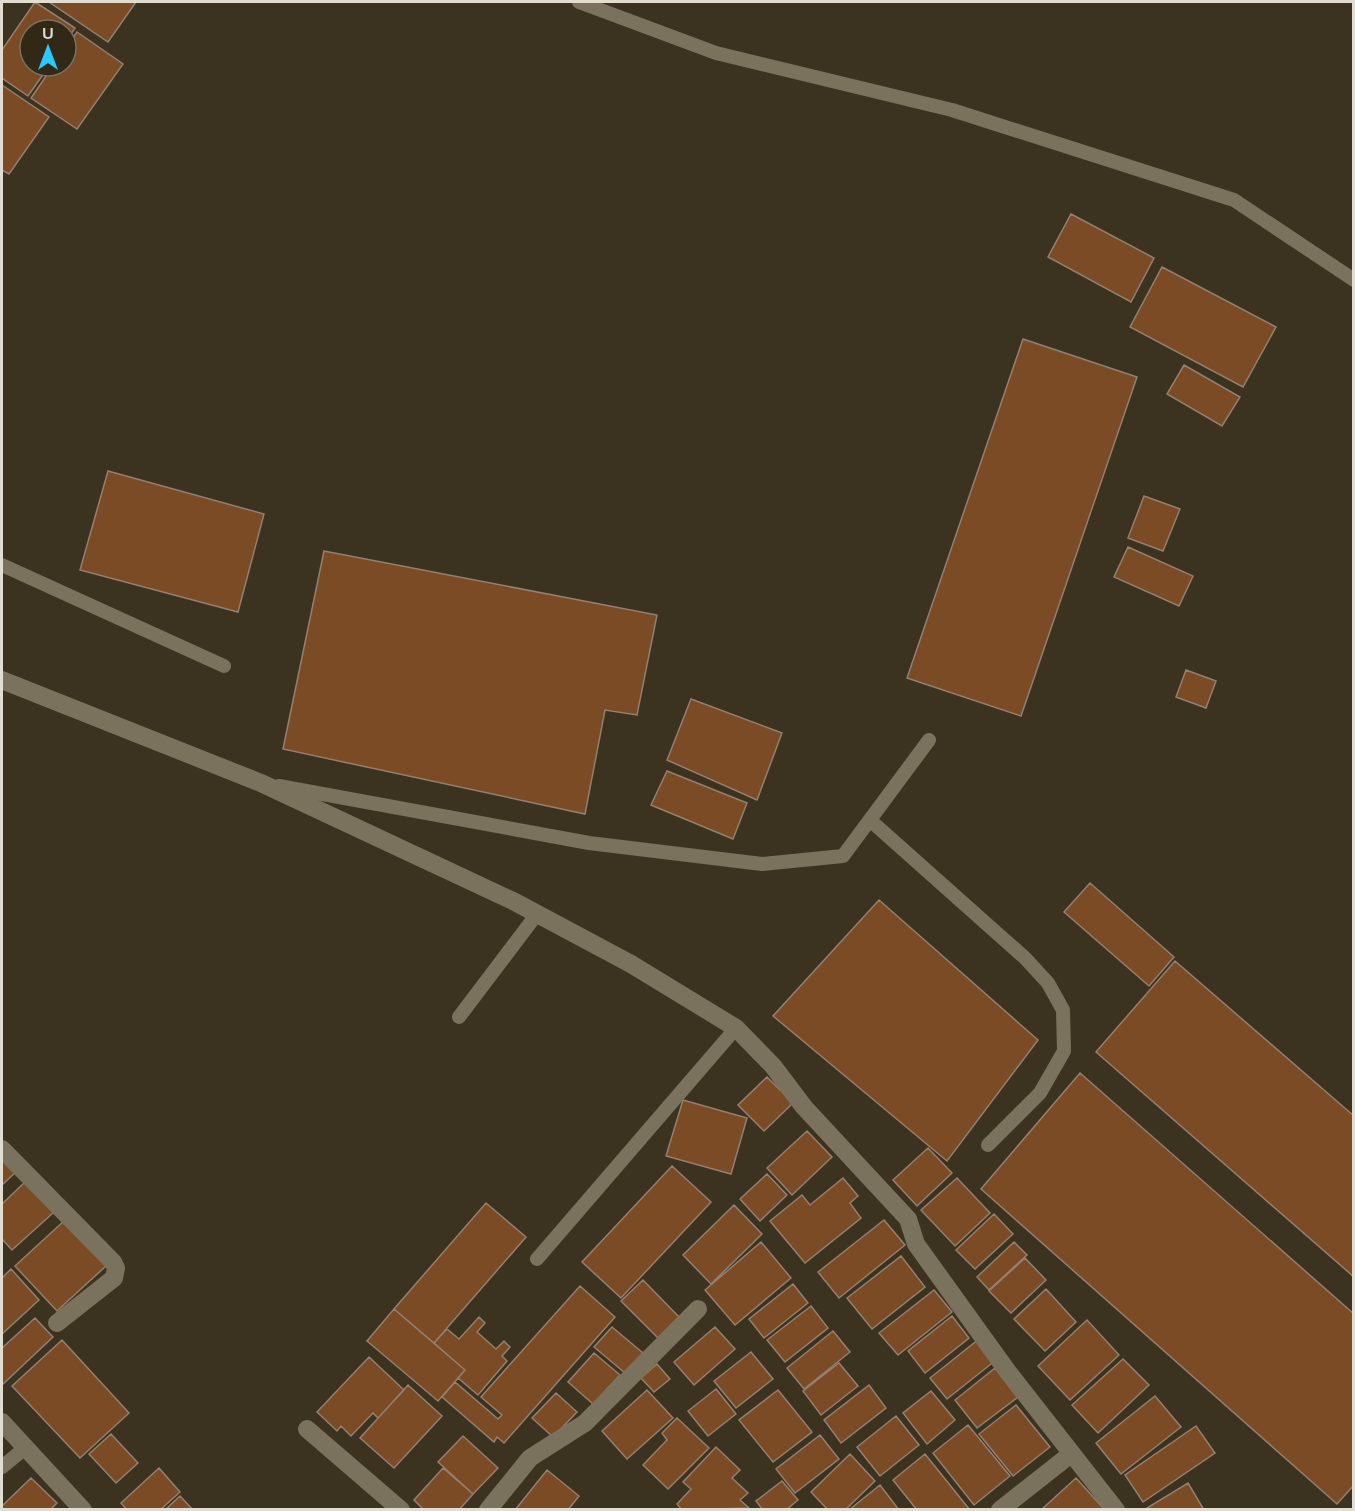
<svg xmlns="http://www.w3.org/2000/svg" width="1355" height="1511" font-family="'Nunito Sans',sans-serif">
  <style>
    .building { fill: #7b4b25; stroke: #947f71; stroke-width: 1.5 }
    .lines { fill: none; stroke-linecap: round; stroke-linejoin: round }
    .lane { stroke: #7b725d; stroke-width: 14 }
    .street { stroke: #7b725d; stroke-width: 18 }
  </style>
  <rect width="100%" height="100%" fill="#3b3320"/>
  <!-- building -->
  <path class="building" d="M35 2 75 28 66 41V30H30V66H49L28 96 2 78V50Z
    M49 2H136L108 42Z
    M77 32 123 64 77 129 31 98 53 66H66V48Z
    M2 85 49 117 9 174 2 170Z
    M1071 214 1154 258 1131 302 1048 257Z
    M1162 267 1276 327 1243 387 1130 327Z
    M1023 339 1137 377 1021 716 907 678Z
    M1184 365 1240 397 1222 426 1167 394Z
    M108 471 264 514 238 612 80 570Z
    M1144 496 1180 509 1163 551 1128 538Z
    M1128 547 1193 576 1179 606 1114 577Z
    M324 551 657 615 637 715 605 710 585 814 283 749Z
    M1186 670 1216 681 1206 708 1176 697Z
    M691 699 782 733 757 800 667 760Z
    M667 771 747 803 733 839 651 805Z
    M1090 883 1174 957 1149 986 1064 912Z
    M879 900 1038 1040 947 1161 773 1016Z
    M1175 961 1354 1116V1277L1096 1052Z
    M1080 1073 1354 1314V1485L1337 1504 981 1189Z
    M767 1077 793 1103 764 1131 738 1105Z
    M683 1100 747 1118 731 1174 666 1156Z
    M807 1131 832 1157 792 1195 767 1168Z
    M928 1148 952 1173 917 1206 893 1180Z
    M2 1152 18 1170 2 1185Z
    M672 1166 711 1202 621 1298 582 1262Z
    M767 1174 787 1195 760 1221 740 1199Z
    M843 1178 858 1196 850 1203 861 1218 805 1263 770 1221 802 1195 810 1205Z
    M957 1178 990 1213 955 1246 921 1210Z
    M25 1182 54 1212 12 1250 2 1239V1204Z
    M486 1203 526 1237 434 1343 394 1309Z
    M734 1205 762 1234 711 1284 683 1255Z
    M994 1214 1013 1234 975 1269 956 1250Z
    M65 1220 107 1265 57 1311 15 1266Z
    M884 1220 905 1245 839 1298 818 1272Z
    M761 1242 791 1278 735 1325 705 1290Z
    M1014 1242 1027 1255 989 1290 977 1277Z
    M901 1256 925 1287 872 1329 847 1298Z
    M1025 1258 1046 1280 1011 1313 989 1291Z
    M11 1269 39 1300 2 1334V1278Z
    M643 1280 679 1317 658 1338 621 1301Z
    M793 1284 808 1303 764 1338 749 1319Z
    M580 1286 615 1317 504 1443 497 1437 494 1442 442 1397 455 1382 498 1419 502 1415 481 1397Z
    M1046 1289 1076 1322 1045 1351 1014 1319Z
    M934 1290 952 1312 898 1355 879 1333Z
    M811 1306 828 1328 785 1362 767 1340Z
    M394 1309 465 1370 438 1401 367 1341Z
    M952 1316 969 1338 925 1373 908 1351Z
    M479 1317 485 1323 477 1332 496 1349 504 1341 510 1347 502 1356 507 1361 478 1395 458 1378 465 1370 434 1343 447 1329 459 1339Z
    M35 1318 53 1337 2 1385V1348Z
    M1087 1320 1119 1355 1070 1400 1038 1366Z
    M612 1327 643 1353 625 1373 594 1347Z
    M715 1327 735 1349 694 1385 674 1362Z
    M833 1331 850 1352 804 1389 787 1368Z
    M979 1339 996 1360 947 1399 930 1378Z
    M62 1340 129 1413 80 1458 12 1386Z
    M751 1352 773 1379 736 1408 714 1381Z
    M594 1353 620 1375 593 1404 568 1382Z
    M369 1357 404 1390 378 1418 373 1413 351 1436 341 1426 337 1431 317 1412Z
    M1123 1359 1149 1385 1098 1433 1072 1405Z
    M839 1363 858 1386 821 1415 803 1391Z
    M657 1364 670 1379 654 1392 641 1378Z
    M995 1368 1018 1397 977 1428 955 1400Z
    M408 1385 442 1416 394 1468 360 1438Z
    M869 1385 886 1408 841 1443 824 1420Z
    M716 1389 736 1414 708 1436 688 1411Z
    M647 1390 673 1418 627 1459 602 1431Z
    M778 1390 812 1432 773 1462 739 1420Z
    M931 1391 955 1420 927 1444 903 1413Z
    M556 1393 577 1412 553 1437 532 1418Z
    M1155 1396 1181 1427 1121 1474 1096 1443Z
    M1016 1405 1050 1447 1013 1476 979 1434Z
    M896 1416 919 1445 880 1476 857 1447Z
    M677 1418 709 1448 668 1489 643 1465 667 1440 662 1433Z
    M968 1425 1010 1476 974 1505 933 1453Z
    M1196 1426 1215 1453 1143 1502 1125 1475Z
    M111 1434 138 1463 116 1483 89 1454Z
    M820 1435 839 1459 795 1493 776 1469Z
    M463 1436 498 1468 473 1494 438 1462Z
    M716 1447 740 1470 732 1478 748 1493 740 1500 749 1508 682 1510 677 1504 691 1489 683 1482Z
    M850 1454 875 1481 845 1510H828L811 1492Z
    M925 1454 970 1510H917L893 1480Z
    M159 1468 180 1492 160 1510H127L121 1503Z
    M443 1468 473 1494 459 1510H424L414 1500Z
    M547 1470 579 1496 568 1510H515Z
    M31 1478 57 1503 50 1510H2V1506Z
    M1076 1478 1105 1510H1041Z
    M782 1481 798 1500 786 1510H763L756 1501Z
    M1188 1483 1204 1510H1148L1147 1508Z
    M880 1485 899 1510H849Z
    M180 1496 193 1510H165Z"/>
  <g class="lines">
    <!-- lane -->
    <path class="lane" d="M579 2 716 53 952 110 1234 200 1354 280
      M2 565 224 666
      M279 786 589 843 762 864 843 856 929 740
      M871 821 1025 958 1048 983 1063 1010 1064 1051 1040 1093 988 1145
      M459 1017 537 914
      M537 1259 736 1028
      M2 1467 25 1448"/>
    <!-- street -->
    <path class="street" d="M2 680 261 783 515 902 631 964 736 1028 773 1066 804 1107 908 1219 916 1244 1008 1372 1116 1510
      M2 1149 113 1262 116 1268 114 1278 57 1323
      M2 1422 83 1510
      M307 1429 401 1510
      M488 1510 530 1458 585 1423 698 1309
      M1000 1510 1071 1454"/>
  </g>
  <!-- border -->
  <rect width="1355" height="1511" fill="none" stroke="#e2ddd1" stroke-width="6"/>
  <!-- north arrow -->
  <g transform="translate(48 48)"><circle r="28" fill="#312916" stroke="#787161" stroke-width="1.5"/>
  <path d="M0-4.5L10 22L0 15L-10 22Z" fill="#29c8ff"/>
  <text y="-9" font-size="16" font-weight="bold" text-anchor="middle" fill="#e2ddd1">U</text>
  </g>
</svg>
